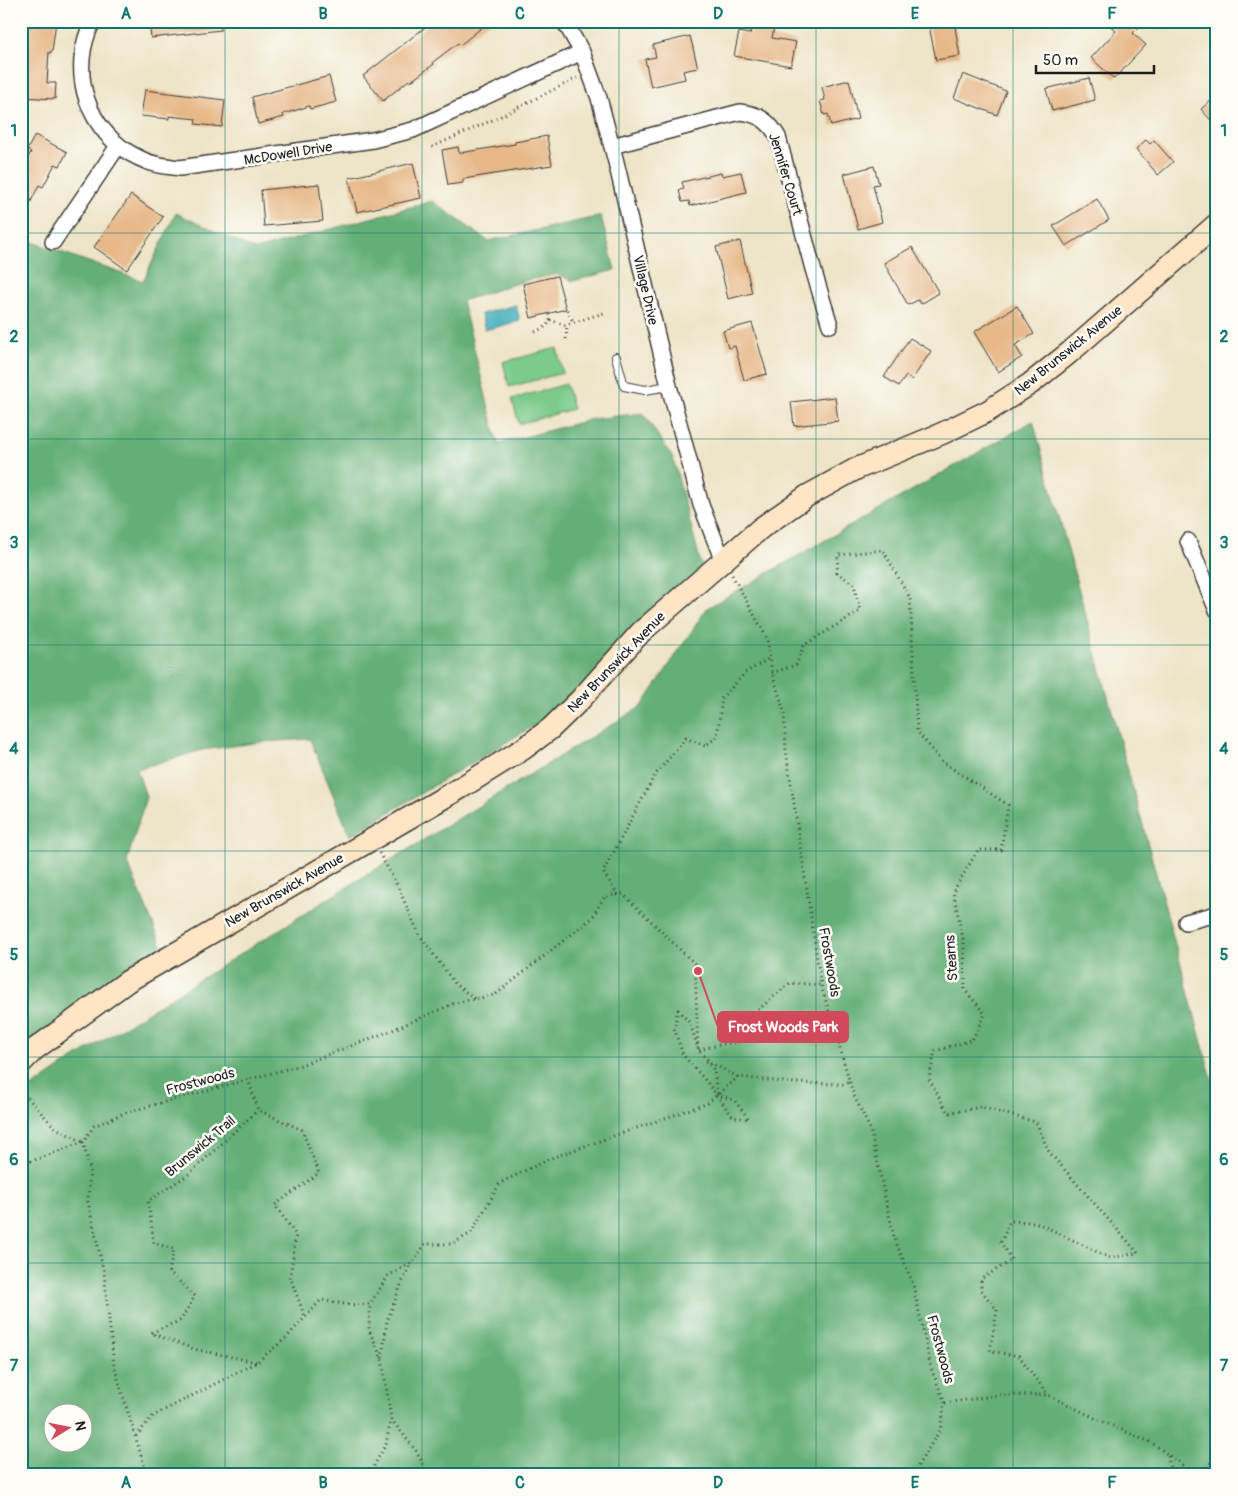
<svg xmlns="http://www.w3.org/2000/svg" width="1238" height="1496" font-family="Pangolin,sans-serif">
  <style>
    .green { fill: #7bcb8b; stroke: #4c7454 }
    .forest { fill: #64af77; stroke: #40664a; fill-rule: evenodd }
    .water { fill: #3fadbc; stroke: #2e646c }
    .building { fill: #e7b888 }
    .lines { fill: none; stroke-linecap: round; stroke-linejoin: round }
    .lane-casing { stroke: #3c3a36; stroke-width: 10 }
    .street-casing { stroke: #3c3a36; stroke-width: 18 }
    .secondary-casing { stroke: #3c3a36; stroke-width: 24 }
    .path { stroke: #3c3a36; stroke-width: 3; stroke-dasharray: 1 4; stroke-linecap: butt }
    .lane { stroke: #fff; stroke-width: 8 }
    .street { stroke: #fff; stroke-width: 15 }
    .secondary { stroke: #fee5c5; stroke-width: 21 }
    .grid { fill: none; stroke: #0f766e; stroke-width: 1; stroke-opacity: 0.55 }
    .labels { text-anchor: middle; stroke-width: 5; stroke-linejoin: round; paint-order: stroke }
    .street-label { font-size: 14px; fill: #1c1c1c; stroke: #fdfcf7 }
    .leader { fill: none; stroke: #d1495b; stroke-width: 2 }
    .callout-dot { fill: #d1495b; stroke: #fdfcf7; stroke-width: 2 }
    .callout { fill: #d1495b; stroke: #d1495b; stroke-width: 2 }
    .callout-label { font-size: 15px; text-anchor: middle; font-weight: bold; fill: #fff }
    .neatline { fill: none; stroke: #0f766e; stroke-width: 2 }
    .grid-label { font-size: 16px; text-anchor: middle; font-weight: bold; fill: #0f766e }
  </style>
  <rect width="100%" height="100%" fill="#fdfcf7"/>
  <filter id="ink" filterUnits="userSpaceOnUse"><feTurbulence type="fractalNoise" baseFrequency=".02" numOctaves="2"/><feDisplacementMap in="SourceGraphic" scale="10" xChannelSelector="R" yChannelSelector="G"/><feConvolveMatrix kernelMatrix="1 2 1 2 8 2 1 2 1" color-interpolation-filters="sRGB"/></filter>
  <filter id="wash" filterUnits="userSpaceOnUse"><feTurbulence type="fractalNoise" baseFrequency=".0096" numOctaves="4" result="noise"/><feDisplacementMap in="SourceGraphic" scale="20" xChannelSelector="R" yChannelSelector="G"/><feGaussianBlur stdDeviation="1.12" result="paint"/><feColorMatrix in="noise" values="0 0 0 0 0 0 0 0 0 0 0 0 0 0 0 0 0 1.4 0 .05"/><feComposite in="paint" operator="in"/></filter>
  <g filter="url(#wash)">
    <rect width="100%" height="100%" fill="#eee4c7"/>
    <!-- green -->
    <path class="green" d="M557 348 563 373 509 387 503 362Z
      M566 384 573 409 519 424 512 399Z"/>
    <!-- forest -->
    <path class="forest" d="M432 201 488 241 601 216 615 270 573 281 557 274 524 281 462 301 498 444 592 419 643 413 673 458 703 571 552 715 350 836 310 739 262 742 202 750 137 769 146 797 127 861 164 951 21 1050V238L143 281 176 213 255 250Z
      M1033 421 1217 1098V1475H21V1095L70 1061 355 882 642 706 707 608ZM52 1414H82V1444H52Z"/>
    <!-- water -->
    <path class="water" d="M516 305 520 321 485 330 481 314Z"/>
    <g id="blocks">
      <!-- building -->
      <path class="building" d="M27 21H56L52 52H49L47 83H56L55 99 21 97Z
        M149 21H221V30L151 38Z
        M433 21H490L460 45 458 43 433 62 434 64 410 82 409 80 383 101 363 76Z
        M928 21H954L960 56 936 60Z
        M1105 21H1132L1139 27 1133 33 1146 45 1114 79 1091 58 1116 31Z
        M752 24 774 28 772 38 796 42 791 66 734 56 739 32 750 34Z
        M690 36 698 68 683 71 685 79 651 87 645 59 656 57 653 45Z
        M963 74 1006 91 997 115 954 98Z
        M329 76 336 102 310 109 309 106 297 110 283 114 284 117 258 124 252 97Z
        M1089 78 1095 100 1052 111 1046 89Z
        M849 80 858 119 831 126 828 114 824 115 820 101 825 100 822 87Z
        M145 90 225 100 222 127 195 124 196 119 169 116V119L141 116Z
        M1217 96V127L1201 109Z
        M35 135 67 152 60 166 55 164 43 187 39 185 21 222V171L31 152 27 150Z
        M547 136 552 165 463 179V183L448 185 442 150 458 147 459 153 515 144V142Z
        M1146 140 1150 144 1154 140 1173 162 1158 175 1136 149Z
        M413 163 421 198 357 212 349 178Z
        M874 166 879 184 873 185 882 222 858 229 844 174Z
        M741 172 746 192 690 206 689 201 682 202 679 190 684 189 682 182 721 173 722 176Z
        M319 184 323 221 264 226 261 190Z
        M131 195 163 217 127 270 94 247Z
        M1097 199 1109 220 1066 246 1053 226Z
        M740 241 752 293 728 299 716 247Z
        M912 247 939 293 921 304 918 300 908 305 884 263Z
        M557 276 566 309 531 318 523 284Z
        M1017 306 1034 334 1015 345 1022 357 998 372 974 332Z
        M752 323 767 374 744 380 735 346 728 348 723 331Z
        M910 338 931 351 912 380 906 376 899 386 884 377Z
        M835 397 838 421 794 426 791 402Z"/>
    </g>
  </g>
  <g filter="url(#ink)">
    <use href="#blocks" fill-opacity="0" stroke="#3c3a36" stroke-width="1"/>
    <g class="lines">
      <!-- lane casing -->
      <g class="lane-casing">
        <path id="lane" d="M616 357 624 386 645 390 669 386"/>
      </g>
      <!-- street casing -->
      <g class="street-casing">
        <path id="street" d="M93 21C67 71 87 134 139 158 152 165 165 166 180 168L373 140 413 130 582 52
          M564 21 582 52 599 98 616 162 669 386 701 505 723 561
          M612 146 740 112C759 114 769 121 778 137L813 269 830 325
          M53 242 118 146
          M1188 541 1217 610
          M1186 922 1217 914"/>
      </g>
      <!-- secondary casing -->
      <g class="secondary-casing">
        <path id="secondary" d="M21 1063 35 1049 128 981 462 787 523 749 550 729 580 700 641 632 761 528 807 496 856 469 943 433 988 411 1030 384 1069 353 1217 224"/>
      </g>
      <!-- path -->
      <path class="path" d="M432 147 497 118 577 78
        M567 310 574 323
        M550 320 565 325 604 313
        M535 332 547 326 550 320 549 314
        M566 339 567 325
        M732 575 767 638 772 673 784 711 786 750 821 985 854 1096 870 1129 894 1237 913 1284 931 1368 945 1403 940 1430 912 1475
        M772 673 796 665 804 645 860 611 854 584 837 573 838 555 883 550 910 598 917 731 941 761 1008 805 1001 850H978L953 892 964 943 965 990 985 1014 972 1040 935 1051 929 1079 948 1113 981 1107 1036 1122 1049 1152 1138 1253 1110 1258 1035 1222 1010 1221 1001 1242 1012 1260 981 1279V1290L997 1310 990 1351 1019 1356 1048 1395
        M379 853 396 883 419 934 455 984 475 999
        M618 895 603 872 655 775 686 738 705 746 717 737 722 698 745 673 770 658
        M697 1045 690 1023 678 1010 674 1028 683 1055 707 1082 733 1117 749 1119 734 1100 717 1095
        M699 1050 722 1044 738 1043 746 1020 790 983 821 985
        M706 1061 714 1070 717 1094
        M248 1079 258 1110 302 1130 319 1173 275 1205 296 1235 290 1277 305 1317
        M21 1090 54 1127 83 1142
        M21 1165 83 1142
        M382 1358 387 1321 402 1282 412 1263
        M256 1362 194 1349 151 1333 181 1320 195 1296 169 1272 174 1249 154 1243 148 1201 189 1174 258 1110
        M945 1403 1000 1395H1048L1099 1420 1152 1443 1182 1465 1190 1475
        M391 1419 416 1451 429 1475
        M136 1436 153 1416 257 1362 286 1338 321 1300 350 1305 370 1304 388 1276 413 1262 425 1244H452L471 1233 500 1183 551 1158 708 1103 738 1077 795 1083 843 1084 850 1082
        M1168 1456 1171 1475
        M147 1475 114 1366 104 1273 88 1202 90 1169 83 1142 94 1126 124 1113 298 1066 390 1031 455 1003 495 995 592 918 605 896 623 894 695 964 698 1050 711 1063 738 1077
        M369 1475 386 1444 391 1419 382 1359 369 1330 370 1304
        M1200 1475 1216 1457 1217 1454"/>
      <!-- lane -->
      <use href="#lane" class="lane"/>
      <!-- street -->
      <use href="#street" class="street"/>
      <!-- secondary -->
      <use href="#secondary" class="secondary"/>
    </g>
  </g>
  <!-- grid -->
  <path class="grid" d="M225 21V1475M422 21V1475M619 21V1475M816 21V1475M1013 21V1475M21 233H1217M21 439H1217M21 645H1217M21 851H1217M21 1057H1217M21 1263H1217"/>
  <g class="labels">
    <!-- street labels -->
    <g class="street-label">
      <text transform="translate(288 153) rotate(-9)" y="5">McDowell Drive</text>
      <text transform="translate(786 174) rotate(73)" y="5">Jennifer Court</text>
      <text transform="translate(646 290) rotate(77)" y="5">Village Drive</text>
      <text transform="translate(1068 350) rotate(-39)" y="5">New Brunswick Avenue</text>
      <text transform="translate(616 662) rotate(-46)" y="5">New Brunswick Avenue</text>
      <text transform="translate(284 890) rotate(-30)" y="5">New Brunswick Avenue</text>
      <text transform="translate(951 958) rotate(-94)" y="5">Stearns</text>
      <text transform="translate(830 962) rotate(80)" y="5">Frostwoods</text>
      <text transform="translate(200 1081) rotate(-15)" y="5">Frostwoods</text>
      <text transform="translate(200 1146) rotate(-40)" y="5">Brunswick Trail</text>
      <text transform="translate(941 1349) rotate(75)" y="5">Frostwoods</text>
    </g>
  </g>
  <!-- callouts -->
  <path class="leader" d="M698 971L718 1027"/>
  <circle class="callout-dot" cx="698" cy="971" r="5"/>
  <rect class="callout" x="718" y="1012" width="130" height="30" rx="5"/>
  <g class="callout-label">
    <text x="783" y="1032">Frost Woods Park</text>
  </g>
  <!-- margin -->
  <rect width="1238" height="1496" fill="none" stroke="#fdfcf7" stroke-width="55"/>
  <!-- north arrow -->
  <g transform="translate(68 1428) rotate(80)"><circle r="24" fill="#fdfcf7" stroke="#a3a29f"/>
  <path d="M0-4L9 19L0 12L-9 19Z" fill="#d1495b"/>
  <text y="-8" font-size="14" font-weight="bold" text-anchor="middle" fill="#1c1c1c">N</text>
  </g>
  <!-- scale -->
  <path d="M1036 65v8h118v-8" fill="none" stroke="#1c1c1c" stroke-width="2.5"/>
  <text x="1043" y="65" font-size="15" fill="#1c1c1c" stroke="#fdfcf7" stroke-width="4" paint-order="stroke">50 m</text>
  <rect x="28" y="28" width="1182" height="1440" class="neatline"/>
  <g class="grid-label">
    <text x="126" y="19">A</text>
    <text x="323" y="19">B</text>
    <text x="520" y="19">C</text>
    <text x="718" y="19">D</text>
    <text x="915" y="19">E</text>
    <text x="1112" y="19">F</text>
    <text x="14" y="136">1</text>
    <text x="1224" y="136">1</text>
    <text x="14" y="342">2</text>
    <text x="1224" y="342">2</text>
    <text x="14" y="548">3</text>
    <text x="1224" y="548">3</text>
    <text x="14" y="754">4</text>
    <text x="1224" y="754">4</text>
    <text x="14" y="960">5</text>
    <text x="1224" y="960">5</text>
    <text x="14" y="1165">6</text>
    <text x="1224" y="1165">6</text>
    <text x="14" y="1371">7</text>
    <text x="1224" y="1371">7</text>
    <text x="126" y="1488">A</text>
    <text x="323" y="1488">B</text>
    <text x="520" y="1488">C</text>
    <text x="718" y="1488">D</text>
    <text x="915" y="1488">E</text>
    <text x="1112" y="1488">F</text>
  </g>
</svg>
